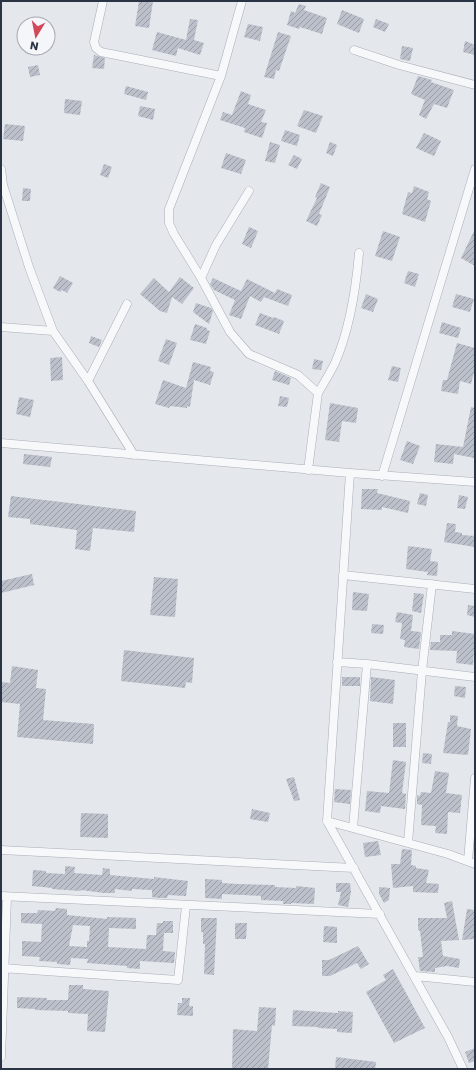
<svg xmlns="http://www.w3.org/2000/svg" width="476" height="1070" font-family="Poppins,sans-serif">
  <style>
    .building { fill: url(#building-hatch); fill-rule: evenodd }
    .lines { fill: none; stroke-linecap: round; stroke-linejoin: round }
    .minor-casing { stroke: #a9aeb7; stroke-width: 9 }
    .minor { stroke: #f7f8fa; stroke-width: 8 }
  </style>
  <defs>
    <pattern id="building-hatch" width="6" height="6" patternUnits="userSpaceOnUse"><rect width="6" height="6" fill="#bbc0ca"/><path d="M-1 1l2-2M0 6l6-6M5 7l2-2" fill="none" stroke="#989da6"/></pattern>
  </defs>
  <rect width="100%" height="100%" fill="#e4e7ec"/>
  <!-- building -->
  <path class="building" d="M139 1H153L149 28 135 26Z
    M299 4 306 6 304 10 327 18 322 34 300 27 299 29 287 25 291 11 295 13Z
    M342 10 364 19 359 33 337 24Z
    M190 19 198 20 194 40 204 43 200 55 178 48 176 56 152 50 157 32 186 40Z
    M376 19 389 24 385 32 373 27Z
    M248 24 263 27 260 41 244 37Z
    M278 32 291 36 279 71 276 70 274 79 264 77Z
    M465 41 475 45V55L463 52Z
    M402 46 413 48 410 61 400 59Z
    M94 55 105 58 104 69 92 68Z
    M38 65 40 75 30 77 28 67Z
    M418 76 432 80 431 82 454 90 447 108 434 104 426 119 419 115 425 100 411 94Z
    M126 86 148 92 146 100 124 94Z
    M241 91 251 95 248 104 266 110 261 122 267 123 262 138 244 132 245 128 220 120 223 112 232 115Z
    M65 99 82 101 80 115 64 113Z
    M140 106 155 109 153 120 138 116Z
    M304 110 323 116 316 133 297 126Z
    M5 124 25 126 23 141 3 139Z
    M285 130 300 135 297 146 281 141Z
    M424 133 441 141 434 156 416 148Z
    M270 142 280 145 275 163 265 161Z
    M330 142 337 145 333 156 326 153Z
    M226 153 246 160 241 174 221 168Z
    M294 155 302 159 297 169 288 165Z
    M104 164 112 167 108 178 100 175Z
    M321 183 330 187 319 214 322 215 317 226 306 221 317 198 315 197Z
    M414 186 429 192 427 199 431 201 425 222 402 214 408 192 412 193Z
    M23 188 31 189 30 201H22Z
    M249 227 258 231 251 248 242 244Z
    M475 229V266L461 258Z
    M383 231 400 237 392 261 375 256Z
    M408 271 419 274 415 287 404 283Z
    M60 276 73 283 67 293 62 290 60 292 53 288Z
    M180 277 194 288 182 304 172 297 167 313 160 311 140 294 154 278 169 292Z
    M213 278 241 291 247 279 275 293 277 289 292 295 290 301 288 306 264 297 261 302 250 296 241 319 229 315 235 300 214 290 210 284Z
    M366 294 378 299 373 312 361 308Z
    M456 294 474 299 470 312 452 307Z
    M196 303 211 308 213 311 209 324 193 312Z
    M260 313 273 318 274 317 284 321 279 334 255 325Z
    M442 322 461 328 458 338 439 333Z
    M195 324 207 328V330L210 331 206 344 190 340Z
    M91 336 102 340 99 347 89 343Z
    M166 339 177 343 169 365 158 361Z
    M457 343 475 348V368L471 384 460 381 458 394 441 391 443 380H447Z
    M62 357 63 380 51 381 50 358Z
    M314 359 323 361 321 370 312 369Z
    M193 362 211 367 210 371 214 372 210 385 194 380 190 407 187 406V408L170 406 169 408 155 404 163 380 186 388Z
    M392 366 401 368 398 382 388 380Z
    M275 371 291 378 289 385 272 380Z
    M280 396 289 398 287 407 278 406Z
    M19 397 34 400 30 417 16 414Z
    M330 403 358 408 356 423 342 421 339 442 325 440Z
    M471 407 475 408 474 458 454 454 453 464 434 462 436 444 463 447Z
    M407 441 420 446 413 464 400 460Z
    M24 454 52 457 50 467 23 464Z
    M362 489H378L377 493 410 501 408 513 382 507V510L361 509Z
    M420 493 428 495 426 506 417 504Z
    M459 495 468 497 465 509 457 508Z
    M11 496 136 511 134 532 93 528 90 551 75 549 77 530 30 524V519L8 517Z
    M447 523 456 524 455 532 462 533V535L475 536V547L444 542Z
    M408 546 432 549 430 561 438 562 437 576 427 575 428 572 406 569Z
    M32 574 34 585 1 593V581Z
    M154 577 178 579 175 617 150 615Z
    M353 592 369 594 367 611 352 610Z
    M414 593 424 594 421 613 412 611Z
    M468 605 475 606V617L467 615Z
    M397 612 413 615 411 631 421 632 419 649 404 647 405 640 400 639 402 623 395 622Z
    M372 624 384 625 383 634 371 633Z
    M452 631 475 634 473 665 456 663 457 651 430 650 431 642H440V635H452Z
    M124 650 194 658 192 683 186 682 185 688 121 681Z
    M12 666 38 670 36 688 46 689 43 720 94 724 93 744 17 737 20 704 1 702V682L10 683Z
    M342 677H360V686H342Z
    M371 677 395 680 393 704 370 701Z
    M455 686 466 687 465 698 454 696Z
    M450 715 458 716 457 726 471 729 468 755 443 753 448 722H450Z
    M393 723H406V747H393Z
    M423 753 432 754 431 764 422 763Z
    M393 760 406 762 402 793 406 794 405 809 381 806 380 813 365 811 367 791 389 793Z
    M435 771 449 773 446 793 462 795 460 813 448 812 447 834 435 833 436 826 421 825 422 805 417 804V795L420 796 421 792 431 793Z
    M294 777 300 800 294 801 286 779Z
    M335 789 351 790 350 804 334 802Z
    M252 809 270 813 268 822 250 819Z
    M81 813 108 814V838L80 837Z
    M378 841 381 855 365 857 363 843Z
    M402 849 412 850 411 865 416 866V868L429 870 426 883 439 884 438 893 413 892V886L393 888 391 864H400Z
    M65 866 75 867 74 873 102 875 103 868 110 869V875L154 879V877L188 881 186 896 168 895 167 898H159L152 897V890L132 889V891L115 889V893H104L81 890V891L52 889V888L32 886 33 870 46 871V873L65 874Z
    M205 879 222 880V883L238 884 275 885V887L296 888V886L315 888 314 904 291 903V904H283V901L261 900V896L244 895 222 894V899L205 898Z
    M336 883H350L351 892 348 907 338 905 341 892H336Z
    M379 887 390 888 389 900 384 903 379 894Z
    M452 901 459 940 441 941 443 956 460 959 459 968 447 966 435 968V972L420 971 418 957H423L420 931 418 930V918H447L444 903Z
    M56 908 67 909V915L107 919V917L136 918V929L109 928 108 947 146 949 147 935H156L157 923H163V921H173V933H164L163 951 175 952 174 963 140 961V969L127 968V966L87 963 88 959 71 958 70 965 57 964V962L39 961 40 957 22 956V941L41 942 42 924 21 923V913H37L38 910 55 911ZM73 925 90 926 89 941H87V947L69 946Z
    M467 909 475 910V939L462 940Z
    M201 918H217L214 975 204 974 205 944H203V932H201Z
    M235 923H247L246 939H235Z
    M324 926 337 927V943L323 942Z
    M358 946 369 964 361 969 357 963 330 976H322V960H329Z
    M393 969 425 1028 394 1043 366 992 386 980 383 975Z
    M69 985H83V989L109 991 105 1032 87 1031 88 1014 68 1013V1011L35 1010V1009L17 1008V997L47 998V1000H68Z
    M182 998H190L189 1006H193V1016L177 1015 178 1003H182Z
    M259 1007 276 1008 275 1026 272 1025 268 1069H232L233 1029 257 1031Z
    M293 1010 338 1013V1011L353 1012 352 1033 337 1032V1029L318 1028V1027L292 1026Z
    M475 1048V1061L469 1063 465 1052Z
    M336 1057 376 1062 375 1069H335Z"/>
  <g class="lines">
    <!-- minor casing -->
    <g class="minor-casing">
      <path id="minor" d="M103 1 94 42 96 48 101 52 221 76
        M242 1 221 76 169 209V223L174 234 201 278 230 332 249 354 298 375 318 393 308 470
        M354 50 399 65 475 85
        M1 169 3 185 29 267 53 331 88 381 134 455
        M201 278 216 245 249 191
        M1 327 53 331
        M88 381 127 304
        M318 393C324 383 330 373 335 363 349 331 356 288 359 253
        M1 443 350 473 475 482
        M350 473 327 821 448 1037 463 1069
        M382 476 475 169
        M343 575 475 589
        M337 662 367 664 475 677
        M327 821 448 854 475 864
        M353 828 367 664
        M408 843 422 671 432 584
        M1 850 354 868
        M468 861 475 778
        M1 896 380 914
        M1 968 178 980 186 906
        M415 976 475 982
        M1 1057 7 897"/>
    </g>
    <!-- minor -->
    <use href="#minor" class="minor"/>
  </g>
  <!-- border -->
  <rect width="476" height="1070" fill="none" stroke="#2b3445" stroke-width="4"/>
  <!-- north arrow -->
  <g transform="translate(36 36) rotate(190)"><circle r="19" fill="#f4f6f9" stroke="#a4a8b1"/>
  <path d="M0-3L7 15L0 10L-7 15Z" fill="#d1495b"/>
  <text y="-6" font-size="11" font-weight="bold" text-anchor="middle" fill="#2b3445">N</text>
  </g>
</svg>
